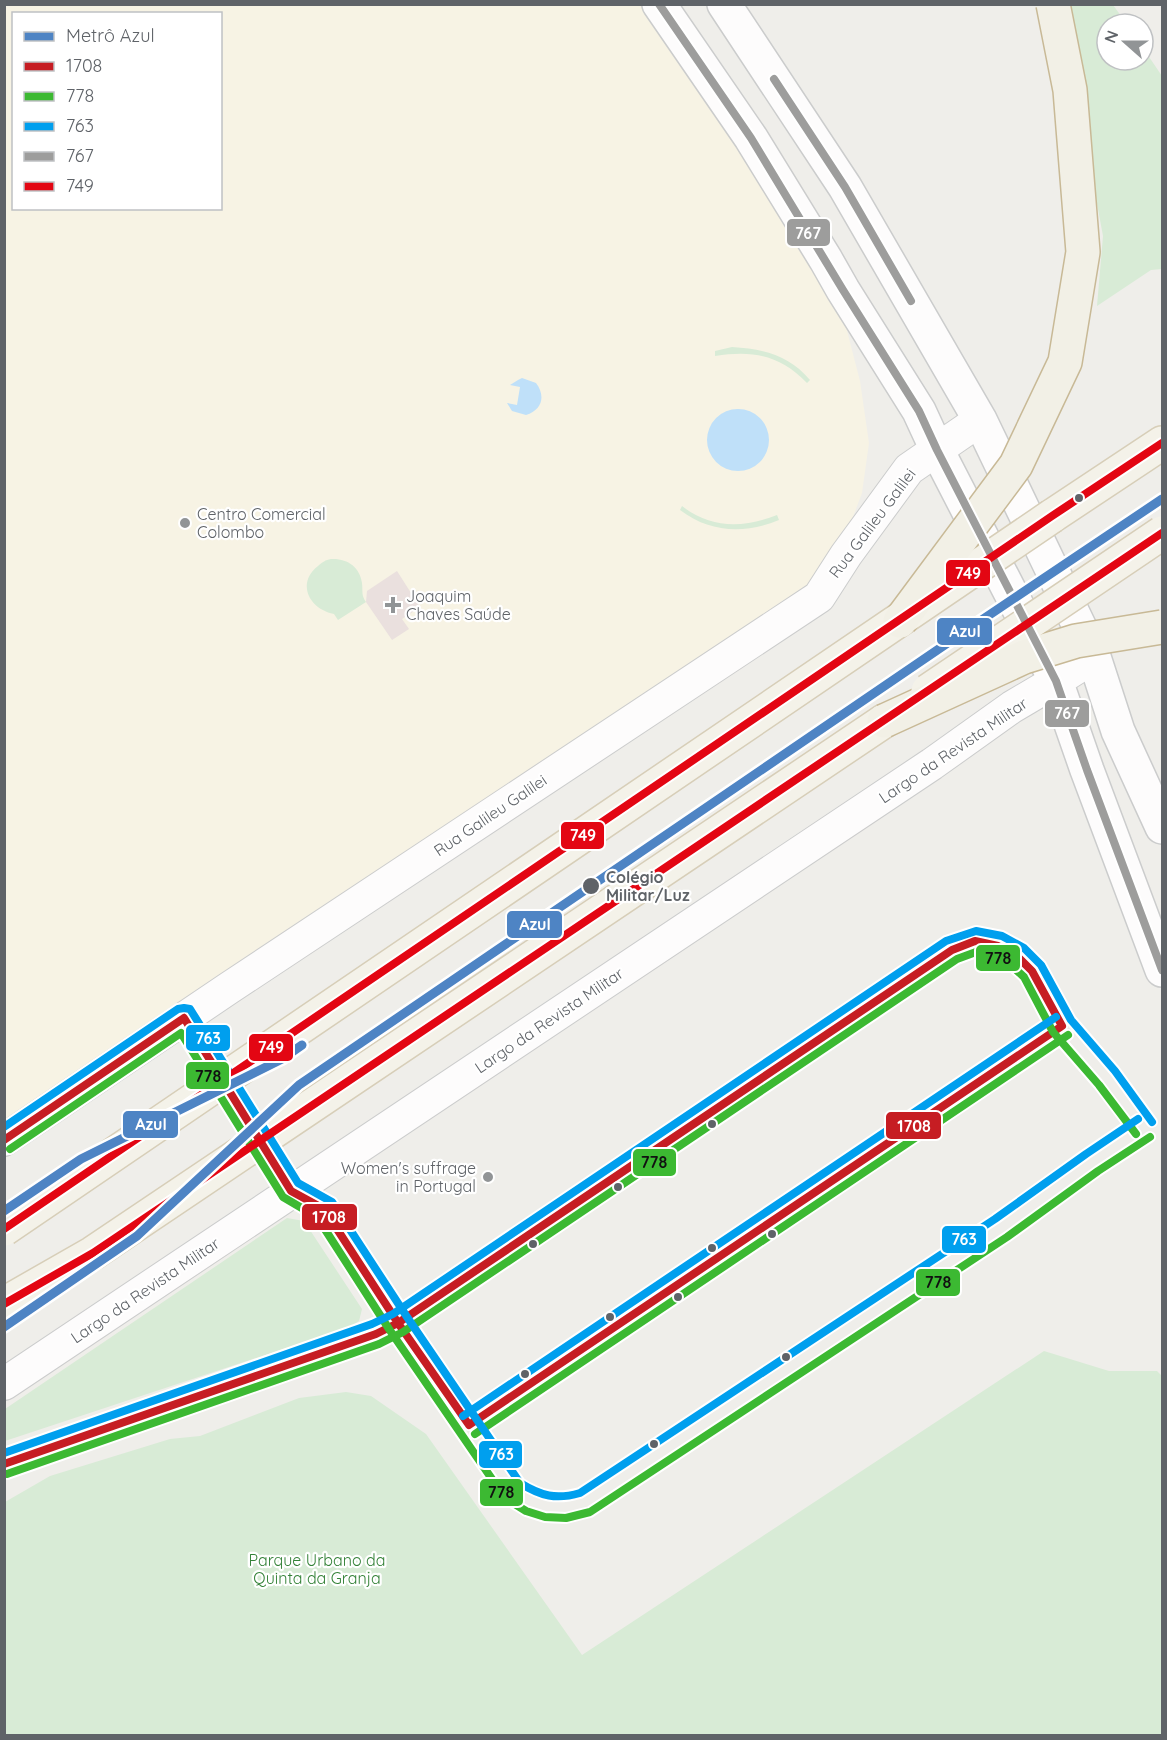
<svg xmlns="http://www.w3.org/2000/svg" width="1167" height="1740" font-family="Quicksand,sans-serif">
  <style>
    .commercial { fill: #f7f3e4; fill-rule: evenodd }
    .medical { fill: #eae0de }
    .green { fill: #d8ebd6 }
    .water { fill: #bfe0f9 }
    .lines { fill: none; stroke-linecap: round; stroke-linejoin: round }
    .minor-casing { stroke: #cbcccc; stroke-width: 34 }
    .tertiary-casing { stroke: #cbcccc; stroke-width: 36 }
    .primary-casing { stroke: #d7ceb8; stroke-width: 36 }
    .minor { stroke: #fdfcfc; stroke-width: 32 }
    .tertiary { stroke: #fdfcfc; stroke-width: 33 }
    .primary { stroke: #f4f2e9; stroke-width: 33 }
    .primary-bridge-casing { stroke: #d7ceb8; stroke-width: 36; stroke-linecap: butt }
    .trunk-bridge-casing { stroke: #c8b996; stroke-width: 36; stroke-linecap: butt }
    .primary-bridge { stroke: #f4f2e9; stroke-width: 33 }
    .trunk-bridge { stroke: #f2f0e6; stroke-width: 33 }
    .bus-1-casing { stroke: #fff; stroke-width: 12 }
    .bus-2-casing { stroke: #fff; stroke-width: 12 }
    .bus-3-casing { stroke: #fff; stroke-width: 12 }
    .bus-4-casing { stroke: #fff; stroke-width: 12 }
    .bus-5-casing { stroke: #fff; stroke-width: 12 }
    .bus-1 { stroke: #c61d23; stroke-width: 8 }
    .bus-2 { stroke: #3cb932; stroke-width: 8 }
    .bus-3 { stroke: #009fee; stroke-width: 8 }
    .bus-4 { stroke: #9d9d9c; stroke-width: 8 }
    .bus-5 { stroke: #e30613; stroke-width: 8 }
    .metro-1-casing { stroke: #fff; stroke-width: 14 }
    .metro-1 { stroke: #4e84c4; stroke-width: 9 }
    .bus-dot { fill: #5f6368; stroke: #fff; stroke-width: 2 }
    .poi-dot { fill: #919496; stroke: #fff; stroke-width: 2 }
    .labels { text-anchor: middle; stroke-width: 4.5; stroke-linejoin: round; paint-order: stroke }
    .poi-label { font-size: 16px; fill: #5f6368; stroke: #fff; text-anchor: start }
    .street-label { font-size: 16px; fill: #5f6368; stroke: #fff }
    .stop-label { font-size: 16px; font-weight: bold; fill: #5f6368; stroke: #fff; text-anchor: start }
    .park-label { font-size: 16px; fill: #348238; stroke: #fff }
    .line-badge { stroke: #fff; stroke-width: 2 }
    .badge-label { font-size: 16px; text-anchor: middle; font-weight: bold; fill: #fff }
    .pale-badge-label { font-size: 16px; text-anchor: middle; font-weight: bold; fill: #111 }
  </style>
  <rect width="100%" height="100%" fill="#efeeea"/>
  <!-- commercial -->
  <path class="commercial" d="M5 5H644L837 292 860 381 869 443 862 493 840 551 813 594 5 1127ZM14 14H220V208H14Z"/>
  <!-- medical -->
  <path class="medical" d="M397 571 420 607 402 619 409 629 392 640 366 602 367 591Z"/>
  <!-- green -->
  <path class="green" d="M1060 5H1113L1127 24H1107V60H1143V48L1162 76V269L1151 270 1097 306 1103 236Z
    M732 347C764 349 789 355 810 380L807 383C780 355 753 350 715 356V351Z
    M682 506C711 529 744 528 777 515L779 520C745 534 710 533 680 510Z
    M331 559C347 558 360 567 362 583 363 592 361 595 366 602L338 620 334 614C309 609 296 583 318 566 323 562 325 560 331 559Z
    M287 1218 304 1221 362 1309 359 1321 350 1327 5 1441V1409Z
    M1044 1351 1109 1371H1157L1162 1376V1735H5V1502L50 1476 170 1439 200 1436 299 1398 346 1392 371 1396 426 1434 582 1655Z"/>
  <!-- water -->
  <path class="water" d="M522 378 536 383C546 396 542 410 526 415L512 411 507 403 517 405 520 387 510 385 518 380Z
    M707 440a31 31 0 1 1 62 0a31 31 0 1 1-62 0Z"/>
  <g class="lines">
    <!-- minor casing -->
    <g class="minor-casing">
      <path id="minor" d="M4 1140 229 988 819 597 846 555 909 469 980 420
        M4 1384 932 764 1012 707 1056 681 1094 657"/>
    </g>
    <!-- tertiary casing -->
    <g class="tertiary-casing">
      <path id="tertiary" d="M659 4 751 138 826 260 843 290 919 411 937 450 1056 681 1087 770 1162 970
        M724 4 845 187 980 420 1094 657 1118 731 1162 827"/>
    </g>
    <!-- primary casing -->
    <g class="primary-casing">
      <path id="primary" d="M1052 516 1162 443
        M4 1304 93 1253 884 721"/>
    </g>
    <!-- minor -->
    <use href="#minor" class="minor"/>
    <!-- tertiary -->
    <use href="#tertiary" class="tertiary"/>
    <!-- primary -->
    <use href="#primary" class="primary"/>
    <!-- primary-bridge casing -->
    <g class="primary-bridge-casing">
      <path id="primary-bridge" d="M928 691 1162 533
        M4 1229 1052 516"/>
    </g>
    <!-- trunk-bridge casing -->
    <g class="trunk-bridge-casing">
      <path id="trunk-bridge" d="M900 621 1016 465 1065 362 1083 252 1070 90 1053 4
        M884 721 1024 657 1076 641 1162 627"/>
    </g>
    <!-- primary-bridge -->
    <use href="#primary-bridge" class="primary-bridge"/>
    <!-- trunk-bridge -->
    <use href="#trunk-bridge" class="trunk-bridge"/>
    <!-- bus-1 casing -->
    <g class="bus-1-casing">
      <path id="bus-1" d="M184 1018 291 1191 324 1209 398 1323 469 1425
        M4 1140 184 1018
        M469 1425 1062 1026
        M4 1464 376 1334 398 1323 952 950 975 941 998 946 1017 956 1032 971 1062 1026"/>
    </g>
    <!-- bus-2 casing -->
    <g class="bus-2-casing">
      <path id="bus-2" d="M10 1149 181 1033 283 1197 317 1217 389 1329 505 1498 526 1511 545 1517 566 1518 590 1512 1007 1237 1098 1171 1150 1137
        M475 1434 1068 1035
        M7 1474 379 1344 403 1332 957 959 976 952 994 956 1011 965 1024 977 1053 1032 1099 1085 1136 1134"/>
    </g>
    <!-- bus-3 casing -->
    <g class="bus-3-casing">
      <path id="bus-3" d="M4 1127 178 1009 184 1008 190 1009 298 1183 332 1202 407 1317 520 1483C541 1496 556 1500 580 1493L995 1219 1086 1154 1138 1119
        M463 1416 1056 1017
        M4 1453 372 1324 393 1314 946 941 976 931 1002 936 1024 948 1041 965 1071 1020 1115 1071 1152 1122"/>
    </g>
    <!-- bus-4 casing -->
    <g class="bus-4-casing">
      <path id="bus-4" d="M659 4 751 138 843 290 919 411 937 450 1056 681 1087 770 1162 970
        M774 79 845 187 911 301"/>
    </g>
    <!-- bus-5 casing -->
    <g class="bus-5-casing">
      <path id="bus-5" d="M4 1229 1052 516 1162 443
        M4 1304 93 1253 1162 533"/>
    </g>
    <!-- bus-1 -->
    <use href="#bus-1" class="bus-1"/>
    <!-- bus-2 -->
    <use href="#bus-2" class="bus-2"/>
    <!-- bus-3 -->
    <use href="#bus-3" class="bus-3"/>
    <!-- bus-4 -->
    <use href="#bus-4" class="bus-4"/>
    <!-- bus-5 -->
    <use href="#bus-5" class="bus-5"/>
    <!-- metro-1 casing -->
    <g class="metro-1-casing">
      <path id="metro-1" d="M4 1211 81 1159 282 1059 302 1045
        M4 1327 137 1236 299 1085 952 640 1162 499"/>
    </g>
    <!-- metro-1 -->
    <use href="#metro-1" class="metro-1"/>
  </g>
  <!-- markers -->
  <g class="bus-dot">
    <circle cx="1079" cy="498" r="5"/>
    <circle cx="591" cy="886" r="9"/>
    <circle cx="712" cy="1124" r="5"/>
    <circle cx="618" cy="1187" r="5"/>
    <circle cx="772" cy="1234" r="5"/>
    <circle cx="533" cy="1244" r="5"/>
    <circle cx="712" cy="1248" r="5"/>
    <circle cx="678" cy="1297" r="5"/>
    <circle cx="610" cy="1317" r="5"/>
    <circle cx="786" cy="1357" r="5"/>
    <circle cx="525" cy="1374" r="5"/>
    <circle cx="654" cy="1444" r="5"/>
  </g>
  <g class="poi-dot">
    <circle cx="185" cy="523" r="6"/>
    <path d="M390 596h6v6h6v6h-6v6h-6v-6h-6v-6h6z"/>
    <circle cx="488" cy="1177" r="6"/>
  </g>
  <g class="labels">
    <!-- poi labels -->
    <g class="poi-label">
      <text x="197" y="520">Centro Comercial<tspan x="197" dy="18">Colombo</tspan></text>
      <text x="406" y="602">Joaquim<tspan x="406" dy="18">Chaves Saúde</tspan></text>
      <text x="476" y="1174" text-anchor="end">Women's suffrage<tspan x="476" dy="18">in Portugal</tspan></text>
    </g>
    <!-- street labels -->
    <g class="street-label">
      <text transform="translate(872 523) rotate(-53)" y="6">Rua Galileu Galilei</text>
      <text transform="translate(953 750) rotate(-34)" y="6">Largo da Revista Militar</text>
      <text transform="translate(490 815) rotate(-34)" y="6">Rua Galileu Galilei</text>
      <text transform="translate(549 1020) rotate(-34)" y="6">Largo da Revista Militar</text>
      <text transform="translate(145 1290) rotate(-34)" y="6">Largo da Revista Militar</text>
    </g>
    <!-- stop labels -->
    <g class="stop-label">
      <text x="606" y="883">Colégio<tspan x="606" dy="18">Militar/Luz</tspan></text>
    </g>
    <!-- park labels -->
    <g class="park-label">
      <text x="317" y="1566">Parque Urbano da<tspan x="317" dy="18">Quinta da Granja</tspan></text>
    </g>
  </g>
  <g class="line-badge">
    <rect x="786" y="218" width="45" height="29" rx="6" fill="#9d9d9c"/>
    <rect x="945" y="559" width="46" height="28" rx="6" fill="#e30613"/>
    <rect x="936" y="617" width="57" height="29" rx="6" fill="#4e84c4"/>
    <rect x="1044" y="699" width="46" height="29" rx="6" fill="#9d9d9c"/>
    <rect x="560" y="821" width="45" height="29" rx="6" fill="#e30613"/>
    <rect x="506" y="910" width="57" height="29" rx="6" fill="#4e84c4"/>
    <rect x="975" y="944" width="46" height="28" rx="6" fill="#3cb932"/>
    <rect x="185" y="1024" width="46" height="28" rx="6" fill="#009fee"/>
    <rect x="248" y="1033" width="46" height="29" rx="6" fill="#e30613"/>
    <rect x="185" y="1061" width="45" height="29" rx="6" fill="#3cb932"/>
    <rect x="122" y="1110" width="57" height="29" rx="6" fill="#4e84c4"/>
    <rect x="885" y="1111" width="57" height="29" rx="6" fill="#c61d23"/>
    <rect x="632" y="1148" width="45" height="29" rx="6" fill="#3cb932"/>
    <rect x="301" y="1203" width="57" height="28" rx="6" fill="#c61d23"/>
    <rect x="941" y="1225" width="46" height="29" rx="6" fill="#009fee"/>
    <rect x="915" y="1268" width="46" height="29" rx="6" fill="#3cb932"/>
    <rect x="478" y="1440" width="45" height="29" rx="6" fill="#009fee"/>
    <rect x="479" y="1478" width="45" height="29" rx="6" fill="#3cb932"/>
  </g>
  <g class="badge-label">
    <text x="808" y="239">767</text>
    <text x="968" y="579">749</text>
    <text x="965" y="637">Azul</text>
    <text x="1067" y="719">767</text>
    <text x="583" y="841">749</text>
    <text x="535" y="930">Azul</text>
    <text x="208" y="1044">763</text>
    <text x="271" y="1053">749</text>
    <text x="151" y="1130">Azul</text>
    <text x="914" y="1132">1708</text>
    <text x="329" y="1223">1708</text>
    <text x="964" y="1245">763</text>
    <text x="501" y="1460">763</text>
  </g>
  <g class="pale-badge-label">
    <text x="998" y="964">778</text>
    <text x="208" y="1082">778</text>
    <text x="654" y="1168">778</text>
    <text x="938" y="1288">778</text>
    <text x="501" y="1498">778</text>
  </g>
  <!-- border -->
  <rect width="1167" height="1740" fill="none" stroke="#5f6368" stroke-width="12"/>
  <!-- legend -->
  <rect x="12" y="12" width="210" height="198" fill="#ffffff" stroke="#bfc1c3" stroke-width="1.5"/>
  <rect x="24" y="32" width="30" height="9" fill="#4e84c4" stroke="#bfc1c3" stroke-width="1.5"/>
  <text x="66" y="42" font-size="18" fill="#5f6368">Metrô Azul</text>
  <rect x="24" y="62" width="30" height="9" fill="#c61d23" stroke="#bfc1c3" stroke-width="1.5"/>
  <text x="66" y="72" font-size="18" fill="#5f6368">1708</text>
  <rect x="24" y="92" width="30" height="9" fill="#3cb932" stroke="#bfc1c3" stroke-width="1.5"/>
  <text x="66" y="102" font-size="18" fill="#5f6368">778</text>
  <rect x="24" y="122" width="30" height="9" fill="#009fee" stroke="#bfc1c3" stroke-width="1.5"/>
  <text x="66" y="132" font-size="18" fill="#5f6368">763</text>
  <rect x="24" y="152" width="30" height="9" fill="#9d9d9c" stroke="#bfc1c3" stroke-width="1.5"/>
  <text x="66" y="162" font-size="18" fill="#5f6368">767</text>
  <rect x="24" y="182" width="30" height="9" fill="#e30613" stroke="#bfc1c3" stroke-width="1.5"/>
  <text x="66" y="192" font-size="18" fill="#5f6368">749</text>
  <!-- north arrow -->
  <g transform="translate(1125 42) rotate(291)"><circle r="28" fill="#ffffff" stroke="#bfc1c3" stroke-width="1.5"/>
  <path d="M0-4.5L10 22L0 15L-10 22Z" fill="#919496"/>
  <text y="-9" font-size="16" font-weight="bold" text-anchor="middle" fill="#5f6368">N</text>
  </g>
</svg>
